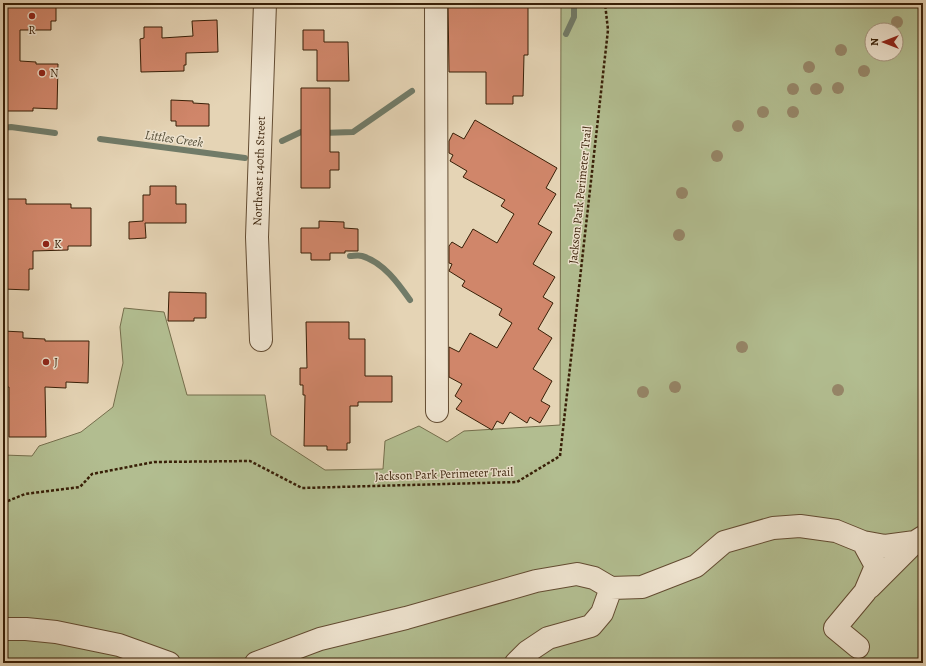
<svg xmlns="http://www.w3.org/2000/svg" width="926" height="666" font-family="Alegreya,serif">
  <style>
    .green { fill: #b2bd90; stroke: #756e4c; fill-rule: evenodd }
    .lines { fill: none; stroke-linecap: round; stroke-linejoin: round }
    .stream { stroke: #717b68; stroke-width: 6 }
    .building { fill: #d0866a; stroke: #381f07 }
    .minor-casing { stroke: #634c32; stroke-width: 24 }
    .path { stroke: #381f07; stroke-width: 2.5; stroke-dasharray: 3 2; stroke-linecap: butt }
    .minor { stroke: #eee3cf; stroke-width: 22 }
    .tree { fill: #968668 }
    .poi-dot { fill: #8f2418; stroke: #eee3cf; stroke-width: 1.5 }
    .labels { text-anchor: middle; stroke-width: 3; stroke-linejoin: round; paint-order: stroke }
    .poi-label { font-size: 12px; fill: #381f07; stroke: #eee3cf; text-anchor: start }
    .street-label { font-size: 12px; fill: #381f07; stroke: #eee3cf }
    .water-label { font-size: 13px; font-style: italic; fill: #544d37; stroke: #eee3cf }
  </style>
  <rect width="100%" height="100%" fill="#e5d4b5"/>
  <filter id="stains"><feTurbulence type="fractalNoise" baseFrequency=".005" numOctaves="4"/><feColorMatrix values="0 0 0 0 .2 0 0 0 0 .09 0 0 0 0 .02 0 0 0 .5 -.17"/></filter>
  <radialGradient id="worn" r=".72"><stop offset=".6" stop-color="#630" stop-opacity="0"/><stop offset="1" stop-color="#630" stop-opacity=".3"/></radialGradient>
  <!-- green -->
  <path class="green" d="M561 3H923V663H3V455L32 456 39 446 81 432 113 407 123 363 120 327 124 308 164 312 187 395H265L271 435 325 470 383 469 385 441 419 426 447 442 464 431 560 425ZM872 30H896V54H872Z"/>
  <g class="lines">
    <!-- stream -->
    <path class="stream" d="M566 34 574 17V3
      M3 128 11 127 55 133
      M322 133 353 132 412 91
      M100 139 245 158
      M282 141 301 132H309
      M350 256C354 256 358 255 362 256 383 262 398 283 410 300"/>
  </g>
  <!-- building -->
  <path class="building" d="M3 3H56V21H51V30H20V61L36 62V64H58L57 109 33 108V111H3Z
    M448 3H528V55H524L523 96H513V104H486V72H449Z
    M217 20 218 52 186 53V65H184V71L141 72 140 39 144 38V27H162V38L193 36 192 21Z
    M303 30H324V42H348L349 81H317V50H303Z
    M301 88H330V152H339V170H330V188H301Z
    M171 100 193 101V103L209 104V126H176V121H171Z
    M475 120 557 168 546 188 556 194 538 224 552 232 533 264 555 277 543 297 553 303 538 329 552 338 533 369 552 381 541 401 550 406 540 423 530 417 527 423 510 412 503 424 497 421 492 430 456 409 462 401 455 396 462 384 449 377V347L459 352 470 333 497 348 512 323 499 315 502 309 462 286 465 281 449 271 452 264 449 263V246L452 242 462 248 473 229 497 243 514 214 501 206 505 200 463 177 467 171 450 161 453 155 449 153V141L453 133 464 139Z
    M150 186H176V204H186V223H145L146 238 129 239V222L143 221V195H150Z
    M3 199H26V204H71V208H91V246H68V250L33 251V269H29V290L3 289Z
    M319 221 344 222V228L358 229V251H345V253H330V260H311V253H301V228H319Z
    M169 292 206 293V318H194V321H168Z
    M306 322H349V339H365V376H392V402H358V406H350V443H347V450H327V446H304L305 395H303V385H300V368H307Z
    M3 331 23 332V338L45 339V341H89L88 383 66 382V388L45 387 46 437H9V387H3Z"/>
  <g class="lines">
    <!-- minor casing -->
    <g class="minor-casing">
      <path id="minor" d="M436 3 437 411
        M261 340 257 237 265 3
        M863 542 885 546 915 542
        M870 587 915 542 923 537
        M3 629H26L56 632 119 645 169 663
        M256 663 320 639 406 618 536 581 577 574 594 578 611 588 642 587 696 566 724 542 773 528 800 526 836 531 863 542 876 566 865 592 835 628 858 647
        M516 663 527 652 548 638 591 626 602 613 611 588"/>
    </g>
    <!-- path -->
    <path class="path" d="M3 503 25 494 80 487 92 474 154 462 250 461 302 488 517 482 560 456 608 30 605 3"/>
    <!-- minor -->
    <use href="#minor" class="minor"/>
  </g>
  <!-- trees -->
  <g class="tree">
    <circle cx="897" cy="22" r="6"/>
    <circle cx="841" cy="50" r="6"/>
    <circle cx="809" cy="67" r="6"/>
    <circle cx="864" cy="71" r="6"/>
    <circle cx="838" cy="88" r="6"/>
    <circle cx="793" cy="89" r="6"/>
    <circle cx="816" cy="89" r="6"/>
    <circle cx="763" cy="112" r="6"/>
    <circle cx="793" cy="112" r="6"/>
    <circle cx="738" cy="126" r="6"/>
    <circle cx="717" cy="156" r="6"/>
    <circle cx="682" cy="193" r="6"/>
    <circle cx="679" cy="235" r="6"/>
    <circle cx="742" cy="347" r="6"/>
    <circle cx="675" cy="387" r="6"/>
    <circle cx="838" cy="390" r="6"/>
    <circle cx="643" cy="392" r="6"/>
  </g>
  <!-- markers -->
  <g class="poi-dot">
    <circle cx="32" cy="16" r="4"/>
    <circle cx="42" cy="73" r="4"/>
    <circle cx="46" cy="244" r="4"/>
    <circle cx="46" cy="362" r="4"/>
  </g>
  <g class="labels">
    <!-- poi labels -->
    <g class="poi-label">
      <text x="32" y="34" text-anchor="middle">R</text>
      <text x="50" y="77">N</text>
      <text x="54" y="248">K</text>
      <text x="54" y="366">J</text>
    </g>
    <!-- street labels -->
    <g class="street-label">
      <text transform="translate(259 171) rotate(-88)" y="4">Northeast 140th Street</text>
      <text transform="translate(580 195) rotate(-84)" y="4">Jackson Park Perimeter Trail</text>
      <text transform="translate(444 474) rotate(-2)" y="4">Jackson Park Perimeter Trail</text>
    </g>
    <!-- water labels -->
    <g class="water-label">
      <text transform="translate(174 138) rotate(8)" y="5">Littles Creek</text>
    </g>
  </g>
  <!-- margin -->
  <rect width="926" height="666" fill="none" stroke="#e5d4b5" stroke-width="16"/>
  <rect x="4" y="4" width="918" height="658" fill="none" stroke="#381f07" stroke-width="2"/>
  <rect x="8" y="8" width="910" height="650" fill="none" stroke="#381f07"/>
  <!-- north arrow -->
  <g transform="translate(884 42) rotate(270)"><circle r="19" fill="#eee3cf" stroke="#a5957f"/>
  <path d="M0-3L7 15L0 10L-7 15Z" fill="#8f2418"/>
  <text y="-6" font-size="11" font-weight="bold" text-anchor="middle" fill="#381f07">N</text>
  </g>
  <rect width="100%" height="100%" filter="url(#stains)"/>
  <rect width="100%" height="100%" fill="url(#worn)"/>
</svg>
